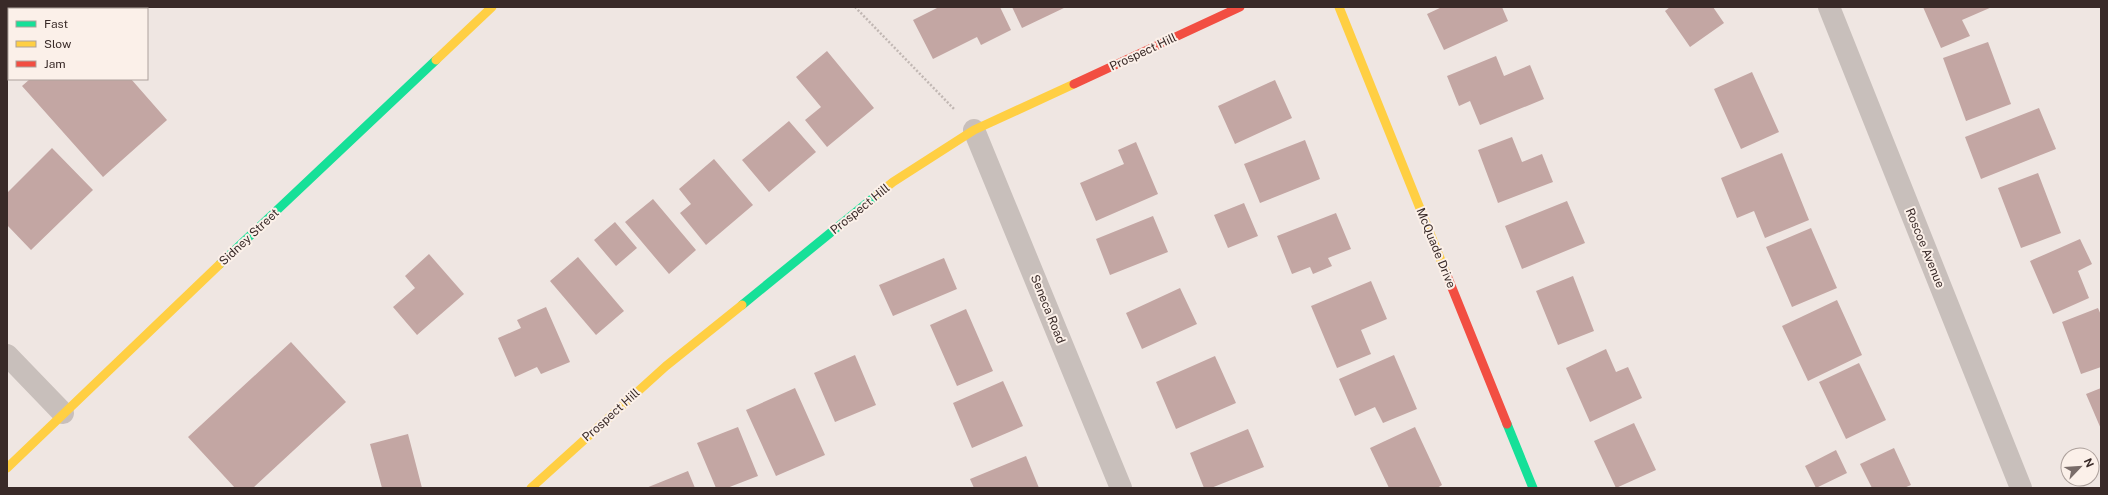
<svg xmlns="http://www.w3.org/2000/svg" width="2108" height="495" font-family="'Public Sans',sans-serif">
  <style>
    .building { fill: #c3a6a3 }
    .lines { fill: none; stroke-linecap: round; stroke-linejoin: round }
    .path { stroke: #c1b7b3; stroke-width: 2.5; stroke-dasharray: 2 2; stroke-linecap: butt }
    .street { stroke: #c8bfbb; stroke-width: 22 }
    .fast { stroke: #16e098; stroke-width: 9 }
    .slow { stroke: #ffcf43; stroke-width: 9 }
    .jam { stroke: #f24e42; stroke-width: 9 }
    .labels { text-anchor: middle; stroke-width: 4; stroke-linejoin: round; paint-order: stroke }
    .street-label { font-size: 12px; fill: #392a28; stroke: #fbf0e9 }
  </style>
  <rect width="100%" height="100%" fill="#efe6e2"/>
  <!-- building -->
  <path class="building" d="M939 7H1000L1011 30 981 45 977 37 933 59 913 20Z
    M1012 7H1066L1022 28Z
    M1442 7H1502L1508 21 1444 50 1427 14Z
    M1670 7H1713L1724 23 1690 47 1665 11Z
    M1923 7H1992L1962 20 1970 36 1941 48Z
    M1988 42 2011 104 1966 121 1943 58Z
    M827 51 874 108 827 147 805 120 821 107 796 77Z
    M1496 56 1504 76 1530 65 1544 99 1480 125 1470 101 1459 106 1447 76Z
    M1752 72 1779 132 1741 149 1714 89Z
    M30 79H131L167 120 103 177 22 86Z
    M1275 80 1292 118 1235 144 1218 106Z
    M2039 108 2056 149 1981 179 1965 137Z
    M789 121 816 152 769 192 742 160Z
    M1512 137 1522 162 1542 154 1553 182 1498 203 1478 150Z
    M1305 140 1320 179 1260 203 1244 164Z
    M1136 142 1158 194 1096 221 1080 183 1124 164 1118 150Z
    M52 148 93 190 31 250 7 225V193Z
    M1782 153 1809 220 1765 238 1754 211 1737 218 1721 178Z
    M714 159 753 205 706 245 680 213 691 204 679 189Z
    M2038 173 2061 233 2021 248 1998 188Z
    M653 199 696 250 669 274 625 222Z
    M1567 201 1585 243 1522 269 1505 226Z
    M1244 203 1258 236 1228 248 1214 215Z
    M1336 213 1351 249 1328 258 1332 266 1313 274 1310 267 1292 274 1277 236Z
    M1153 216 1168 252 1110 275 1096 239Z
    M615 222 637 248 616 266 594 240Z
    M1811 228 1837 288 1792 307 1766 247Z
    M2080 239 2092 264 2078 271 2089 298 2053 314 2030 261Z
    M429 254 464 294 417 335 393 307 415 288 405 276Z
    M578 257 624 311 596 335 550 281Z
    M944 258 957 289 893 316 879 285Z
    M1573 276 1594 331 1558 345 1536 291Z
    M1371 281 1387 319 1361 330 1371 354 1337 368 1311 306Z
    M1180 288 1197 324 1142 349 1126 313Z
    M1837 300 1862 355 1808 381 1782 326Z
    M546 307 570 362 541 374 537 367 515 377 498 338 521 328 517 320Z
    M2098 308 2101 315V367L2081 374 2062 322Z
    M966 309 993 371 957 386 930 325Z
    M291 342 346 402 253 488H235L188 437Z
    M1606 349 1616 372 1628 367 1642 398 1590 422 1566 368Z
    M855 355 876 405 835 422 814 373Z
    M1394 355 1417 409 1383 423 1375 407 1355 416 1339 379Z
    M1215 356 1236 403 1176 429 1156 382Z
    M1859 363 1886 420 1846 439 1819 382Z
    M1003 381 1023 426 972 448 953 403Z
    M795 388 825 455 776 476 746 410Z
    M2101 388V429L2086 394Z
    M1634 423 1656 470 1616 488 1594 441Z
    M738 427 758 476 727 488H716L697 443Z
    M1415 427 1442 485 1437 488H1389L1370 448Z
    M1248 429 1264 467 1211 488H1204L1190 453Z
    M408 434 422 488H382L370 444Z
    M1894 448 1911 485 1904 488H1872L1860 464Z
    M1836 450 1847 473 1816 488 1805 466Z
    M1026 456 1039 488H974L970 479Z
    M688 471 695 488H646Z"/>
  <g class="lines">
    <!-- path -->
    <path class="path" d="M855 7 955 110"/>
    <!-- street -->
    <path class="street" d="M1829 7 2021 488
      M974 130 1121 488
      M7 355 63 413"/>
    <!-- fast -->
    <path class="fast" d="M220 264 436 60
      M742 305 878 194
      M1507 424 1533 488"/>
    <!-- slow -->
    <path class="slow" d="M1339 7 1446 273
      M436 60 492 7
      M878 194 893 182 974 130 1074 84
      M7 468 220 264
      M531 488 666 366 742 305"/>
    <!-- jam -->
    <path class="jam" d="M1074 84 1240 7
      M1446 273 1507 424"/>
  </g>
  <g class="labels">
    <!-- street labels -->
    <g class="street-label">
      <text transform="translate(1143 52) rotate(-25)" y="4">Prospect Hill</text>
      <text transform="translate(860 209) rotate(-39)" y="4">Prospect Hill</text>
      <text transform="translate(249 237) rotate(-43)" y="4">Sidney Street</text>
      <text transform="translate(1436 248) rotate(68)" y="4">McQuade Drive</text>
      <text transform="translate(1925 248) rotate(68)" y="4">Roscoe Avenue</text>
      <text transform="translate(1048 309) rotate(68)" y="4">Seneca Road</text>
      <text transform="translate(611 415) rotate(-42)" y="4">Prospect Hill</text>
    </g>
  </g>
  <!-- border -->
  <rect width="2108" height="495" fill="none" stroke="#392a28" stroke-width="16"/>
  <!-- legend -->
  <rect x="8" y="8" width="140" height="72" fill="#fbf0e9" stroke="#ada19c"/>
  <rect x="16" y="21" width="20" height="6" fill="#16e098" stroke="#ada19c"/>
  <text x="44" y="28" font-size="12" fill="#392a28">Fast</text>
  <rect x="16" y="41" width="20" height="6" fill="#ffcf43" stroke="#ada19c"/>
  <text x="44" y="48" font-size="12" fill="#392a28">Slow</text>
  <rect x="16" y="61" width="20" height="6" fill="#f24e42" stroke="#ada19c"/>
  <text x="44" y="68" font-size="12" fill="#392a28">Jam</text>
  <!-- north arrow -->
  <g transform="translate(2080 467) rotate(65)"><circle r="19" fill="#fbf0e9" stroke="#ada19c"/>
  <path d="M0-3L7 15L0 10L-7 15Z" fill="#796c69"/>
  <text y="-6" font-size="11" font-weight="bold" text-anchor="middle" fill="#392a28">N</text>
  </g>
</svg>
